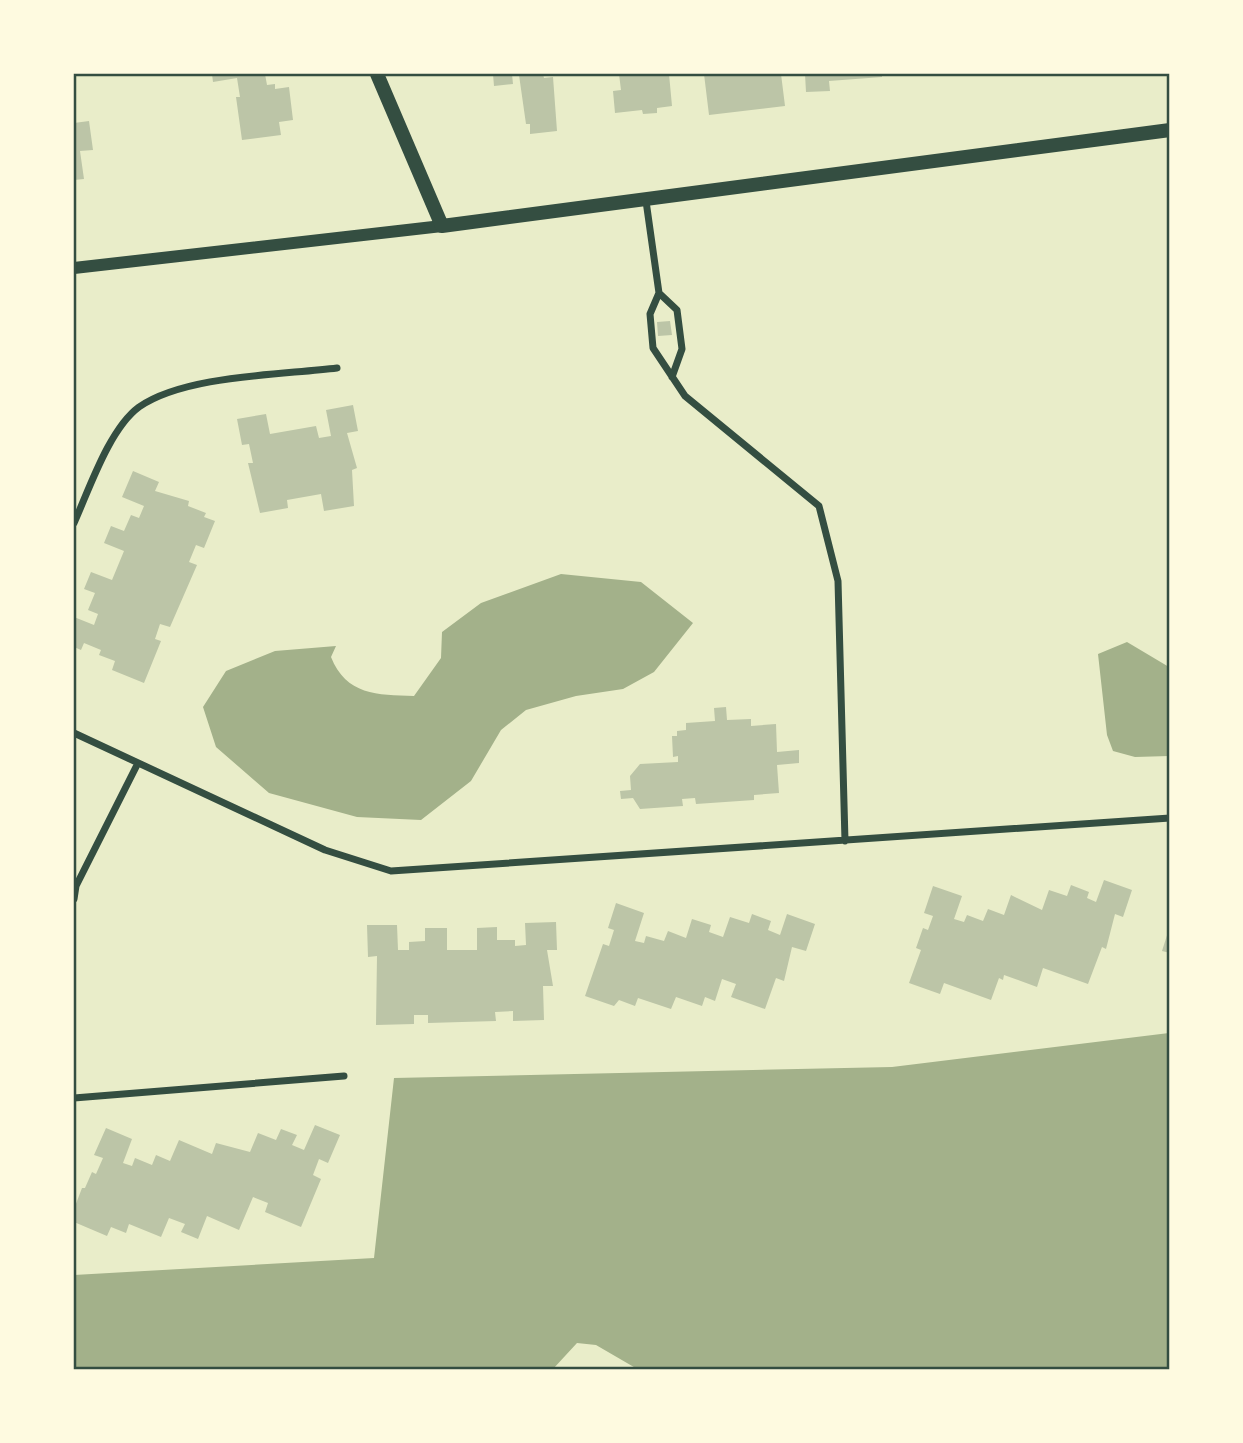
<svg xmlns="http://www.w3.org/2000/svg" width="1243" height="1443" font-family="'Asap Condensed',sans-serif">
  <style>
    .water { fill: #a3b18a }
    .building { fill: #bcc5a7 }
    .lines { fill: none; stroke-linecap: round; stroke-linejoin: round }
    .minor { stroke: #344e41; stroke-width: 7 }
    .tertiary { stroke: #344e41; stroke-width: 12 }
    .secondary { stroke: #344e41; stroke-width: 14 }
    .neatline { fill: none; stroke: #344e41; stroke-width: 2.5 }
  </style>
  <rect width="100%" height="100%" fill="#e9edc9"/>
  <!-- water -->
  <path class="water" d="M561 574 641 582 693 623 654 672 623 689 576 696 526 710 501 730 471 781 421 820 357 817 269 793 216 747 203 707 226 671 275 651 336 646 331 657C346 695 377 695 414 696L441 658 442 632 481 603Z
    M1127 642 1169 667V756L1135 757 1113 751 1107 735 1098 654Z
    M1169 1033V1369L639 1370 596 1345 577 1343 553 1369H74V1275L374 1258 394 1078 892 1067Z"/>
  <!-- building -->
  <path class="building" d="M212 74H265L267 85 275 84V89L289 87 293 120 279 122 281 135 242 140 236 97H240L237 78 213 82Z
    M493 74H512L513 84 494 86Z
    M543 74 544 78 553 77 557 131 530 134V124H526L519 75Z
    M619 74H669L672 106 657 108V113L643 114 642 110 615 113 613 91 621 90Z
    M704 74H781L785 106 709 115Z
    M805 74H882V77L829 81 830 91 806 92Z
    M89 121 93 150 80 151 84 179 74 180V123Z
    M670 321 672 335 658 336 657 322Z
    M353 405 358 431 347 433 357 468 352 470 354 506 324 511 321 494 287 500 288 508 260 513 248 463H253L249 444 242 445 237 419 266 414 270 434 316 426 319 438 331 436 326 410Z
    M133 471 159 482 155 491 189 501 188 506 206 513 204 517 215 521 204 548 196 545 189 562 197 565 170 627 160 624 155 639 161 641 144 683 112 670 115 661 99 655 101 650 84 643 81 650 74 647V617L94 625 98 614 88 610 95 593 84 589 91 572 112 580 124 551 104 543 111 526 124 531 131 515 139 518 144 506 122 497Z
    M726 707 727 720 751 719V726L776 724 777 752 799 750V763L777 765 779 793 754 795V800L696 804 695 798 682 799 683 806 640 809 633 798 621 799 620 791 631 790 630 776 640 764 678 762V756L673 757 672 736H677V731L686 730V723L715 721 714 708Z
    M1104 880 1132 890 1123 917 1115 914 1106 949 1102 947 1088 984 1043 968 1037 987 1004 975 1003 980 999 978 991 1000 944 983 940 994 909 983 921 950 916 948 923 928 928 930 933 916 924 913 933 886 962 896 954 919 964 922 967 915 983 921 988 909 1004 915 1011 895 1042 910 1049 890 1067 896 1071 885 1089 892 1087 898 1096 902Z
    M616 903 644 913 635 941 644 943 646 936 664 941 668 931 686 938 692 919 711 925 709 932 723 937 730 917 749 923 752 914 771 921 768 930 780 935 787 914 815 924 806 951 792 947 784 981 776 978 765 1009 731 997 736 984 722 979 715 1001 705 997 702 1006 676 997 671 1009 638 998 635 1006 619 1000 614 1006 585 996 603 944 609 946 614 930 608 928Z
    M556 922 557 950H547L553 986H543L544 1020 513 1021V1011L495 1012 496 1021 428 1023V1015H414V1024L376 1025 377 956 368 957 367 925H397L398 950H409V942L425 941V928H447V950H477V928L497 927V940H515V946L526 945 525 923Z
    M1169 929H1170V953L1162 951Z
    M315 1125 340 1135 328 1163 319 1159 313 1175 321 1179 301 1227 265 1212 268 1203 253 1197 239 1230 207 1216 198 1239 181 1232 185 1224 169 1218 161 1237 129 1224 126 1233 111 1227 107 1236 74 1222V1209L82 1188H85L92 1172 96 1174 103 1158 94 1155 106 1128 132 1139 123 1163 132 1166 135 1158 152 1165 156 1155 170 1161 179 1140 212 1154 216 1143 250 1152 258 1133 276 1140 281 1129 297 1135 292 1145 304 1150Z"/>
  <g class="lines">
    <!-- minor -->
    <path class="minor" d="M646 201 659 293 677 310 682 349 672 377
      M659 293 650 314 653 348 685 396 819 506 838 581 845 841
      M74 523C89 490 109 429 139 407 185 375 281 375 337 368
      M74 733 325 850 391 871 1170 818
      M74 899 76 886 138 763
      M74 1098 344 1076"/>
    <!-- tertiary -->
    <path class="tertiary" d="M74 268 442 226"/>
    <!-- secondary -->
    <path class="secondary" d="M377 74 442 226 1170 130"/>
  </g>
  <!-- border -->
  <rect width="1243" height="1443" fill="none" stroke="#fefae0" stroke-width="150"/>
  <rect x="75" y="75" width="1093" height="1293" class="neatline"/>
</svg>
